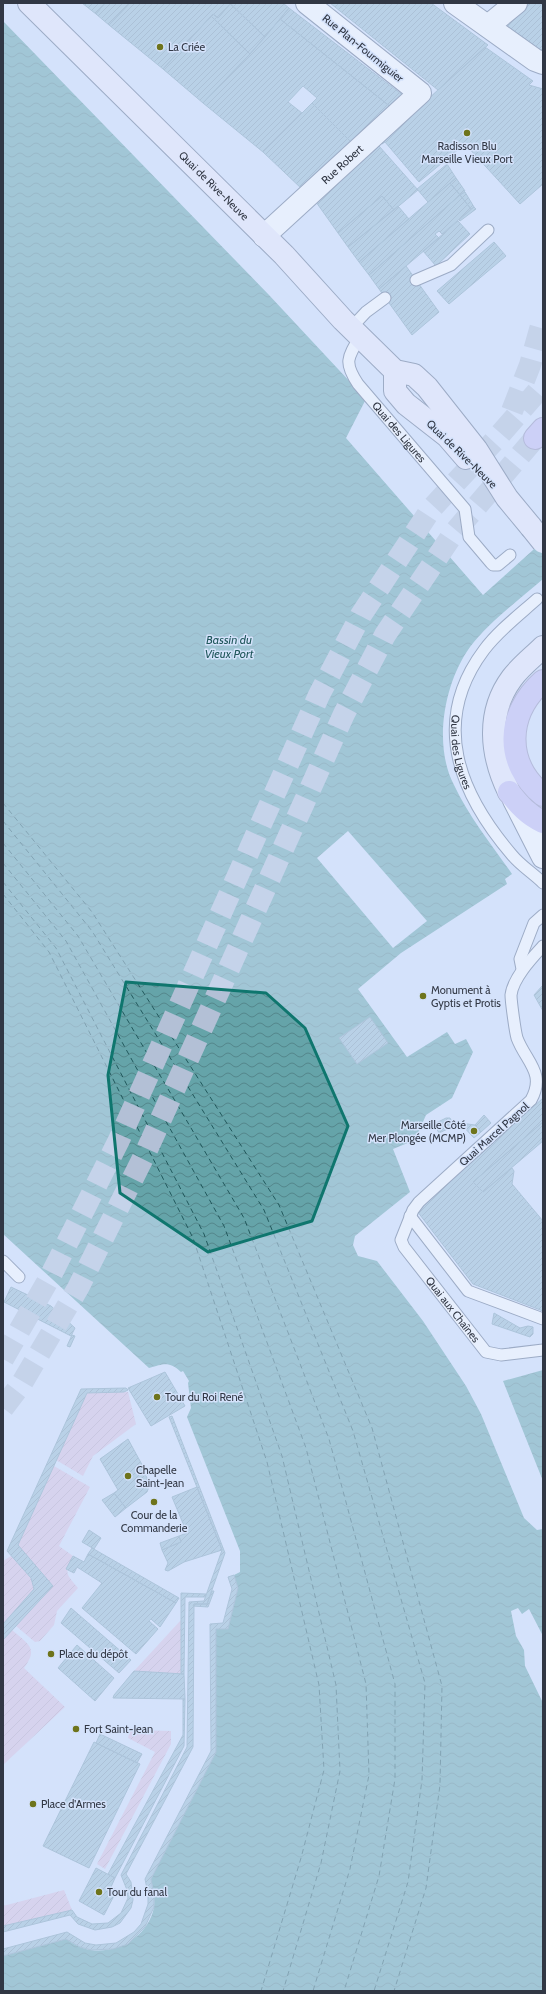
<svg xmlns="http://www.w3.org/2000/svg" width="546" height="1994" font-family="Cabin,sans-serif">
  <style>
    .garden { fill: url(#garden-furrows) }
    .water { fill: url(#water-waves) }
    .pier { fill: #d4e2fb }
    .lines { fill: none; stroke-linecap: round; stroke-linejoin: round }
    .ferry { stroke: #21585c; stroke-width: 1; stroke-dasharray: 5 4; stroke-linecap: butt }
    .building { fill: url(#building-hatch); stroke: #7ea1b3 }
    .highway-tunnel { stroke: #b3c0d6; stroke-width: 22; stroke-dasharray: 22 11; stroke-linecap: butt }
    .lane-casing { stroke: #5b6a85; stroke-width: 13 }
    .street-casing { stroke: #5b6a85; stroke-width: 24 }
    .secondary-casing { stroke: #5b6a85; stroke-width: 24 }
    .highway-casing { stroke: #908db4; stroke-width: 24 }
    .lane { stroke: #fff; stroke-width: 11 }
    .street { stroke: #fff; stroke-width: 22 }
    .secondary { stroke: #edebfb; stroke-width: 22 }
    .highway { stroke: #c3bbf1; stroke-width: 22 }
    .secondary-bridge-casing { stroke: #5b6a85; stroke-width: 24; stroke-linecap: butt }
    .secondary-bridge { stroke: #edebfb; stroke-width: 22 }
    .marked { fill: none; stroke: #0f766e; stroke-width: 3; stroke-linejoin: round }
    .poi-dot { fill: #6e741b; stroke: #d4e2fb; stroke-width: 1.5 }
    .labels { text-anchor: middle; stroke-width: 3; stroke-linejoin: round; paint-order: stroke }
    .poi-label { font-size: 11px; fill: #313744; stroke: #d4e2fb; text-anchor: start }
    .street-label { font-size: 11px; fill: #313744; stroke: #d4e2fb }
    .water-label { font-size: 12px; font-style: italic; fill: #21585c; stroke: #d4e2fb }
  </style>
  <defs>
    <pattern id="garden-furrows" width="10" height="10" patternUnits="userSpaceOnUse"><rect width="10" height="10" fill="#dac1de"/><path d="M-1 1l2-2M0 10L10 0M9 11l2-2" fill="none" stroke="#bca6c0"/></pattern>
    <pattern id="water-waves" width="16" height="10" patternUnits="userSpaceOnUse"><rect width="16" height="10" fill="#65a4a9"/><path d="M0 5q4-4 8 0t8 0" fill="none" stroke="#54868b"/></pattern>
    <pattern id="building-hatch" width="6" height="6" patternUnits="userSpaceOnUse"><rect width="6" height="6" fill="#99bccf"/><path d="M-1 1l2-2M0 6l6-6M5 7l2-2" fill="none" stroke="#7d9aaa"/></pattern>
  </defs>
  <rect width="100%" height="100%" fill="#d4e2fb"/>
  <!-- garden -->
  <path class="garden" d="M128 1392 136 1424 93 1456 83 1476 56 1460 87 1393Z
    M54 1466 90 1487 59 1546 73 1556C64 1574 66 1573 78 1588L57 1611 54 1625 40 1641 35 1642 16 1626 53 1586 18 1545Z
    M11 1556 31 1578 34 1589 3 1624V1561Z
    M181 1620V1674L134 1671Z
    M12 1630C28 1644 39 1648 24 1668L65 1707 3 1765V1640Z
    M130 1730 171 1731V1744L105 1869 97 1864 155 1752 128 1738Z
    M64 1890 72 1910 3 1926V1906Z"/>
  <!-- water -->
  <path class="water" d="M3 21 269 295 366 399 346 438 483 595 543 541V579C519 600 490 621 470 647 444 683 433 745 454 785 469 817 492 845 512 874L505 879 507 884 401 953 358 989 407 1057 447 1032 455 1044 466 1039 473 1052 452 1098 426 1115 415 1140 393 1149 410 1192 355 1236 353 1245 358 1256 377 1261 423 1321 466 1386 481 1414 524 1518 537 1530 543 1529V1636L529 1609 522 1614 518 1608 511 1611 516 1636 524 1650 525 1666 543 1703V1991H3V1956L66 1939C74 1944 82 1949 91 1950 119 1954 149 1935 154 1907 155 1897 153 1888 151 1879L216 1752V1629H228L238 1588 234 1575 240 1572V1551L187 1417 191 1408 188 1383 189 1381 183 1371 181 1372C169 1361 164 1364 149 1368L3 1234Z
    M543 1370V1481L503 1381Z"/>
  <!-- pier -->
  <path class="pier" d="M348 831 427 921 393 948 317 858Z"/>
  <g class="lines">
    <!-- ferry -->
    <path class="ferry" d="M3 803 92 912 279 1205 372 1428 442 1686 440 1785 426 1888 394 1991
      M3 821 92 931 264 1210 353 1431 425 1683 422 1780 408 1882 374 1991
      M3 843 78 936 244 1218 329 1439 395 1684V1779L379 1876 344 1991
      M3 863 66 941 224 1226 306 1448 366 1684 369 1775 350 1869 313 1991
      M3 882 56 948 204 1234 282 1456 336 1685 340 1771 321 1863 283 1991
      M3 894 49 952 193 1238 267 1462 319 1685 324 1770 301 1858 261 1991"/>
  </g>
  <!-- building -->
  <path class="building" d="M82 3H105L96 14Z
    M105 3H130L109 25 96 14Z
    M130 3H229L230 4 218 18 213 14 163 69 109 25Z
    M230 3H283L289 8 265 37Z
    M330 3H431L488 45 438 90Z
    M530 3 543 4V49L540 50 507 28 506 25Z
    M230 4 265 37 250 54 211 16 213 14 218 18Z
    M289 8 405 97 392 108 280 19Z
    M211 16 250 54 203 103 163 69Z
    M280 19 392 108 353 144 312 103 317 98 303 86 288 102 302 113 263 152 203 103 250 54Z
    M485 47 533 81 529 85 543 89V184L520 204 465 144 419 182 385 142 382 144 381 142Z
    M312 103 353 144 303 190 263 152Z
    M379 146 418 190 394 210 382 196 338 233 316 202Z
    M447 164 456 178 428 202 417 189Z
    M456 178 465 191 460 195 450 183Z
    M450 183 460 195 369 275 359 262Z
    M465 192 474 207 471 209 460 195Z
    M460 195 471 209 442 234 439 231 435 234 439 238 379 289 369 275Z
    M382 196 394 210 348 247 338 233Z
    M398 206 409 219 359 262 348 247Z
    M474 207 476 209 460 221 459 220Z
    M458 221 470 234 436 266 423 251Z
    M494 242 506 256 449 304 437 291Z
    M406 266 439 312 412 335 379 289Z
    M543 985V1011L534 995Z
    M370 1017 388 1043 357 1064 339 1038Z
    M543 1098V1122L473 1182 483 1192 512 1168 514 1171 512 1184 543 1221V1311L473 1284 417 1211Z
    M484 1115 491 1123 481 1132 475 1125Z
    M446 1118H450L454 1126 439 1133 434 1124Z
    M543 1122V1141L483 1192 473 1182Z
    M460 1123 475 1125 481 1132 474 1138Z
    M11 1287 51 1306 75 1328 71 1336 4 1302Z
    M494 1313 520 1328 528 1326 533 1327V1334L530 1337 492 1324Z
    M72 1335 75 1336 70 1347 67 1346Z
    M165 1372 185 1406 151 1426 128 1388Z
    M126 1388 128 1390 124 1392 87 1393 18 1545 53 1586 3 1640V1624L34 1589 31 1578 7 1551 81 1389Z
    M172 1416 225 1553 207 1604H194L193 1747 126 1874 131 1882 133 1900 131 1908 120 1923 112 1927 95 1930 78 1924 70 1915 3 1932V1926L72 1910 77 1917 92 1924 108 1923 121 1913 128 1898 127 1890 121 1875 187 1747 189 1602 204 1601 222 1550 169 1417Z
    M128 1439 146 1472 145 1474 150 1484 147 1492 126 1508 114 1493 118 1490 100 1459Z
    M197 1487 222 1550 184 1562 168 1571 165 1570 168 1563 162 1550 181 1542 179 1536 187 1533 172 1497Z
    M114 1493 126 1508 115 1517 102 1500Z
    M89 1530 101 1538 94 1549 82 1542Z
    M179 1536 181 1542 162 1550 160 1543Z
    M92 1548 179 1598 176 1603 88 1554Z
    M88 1554 176 1603 160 1627 151 1619 149 1621 158 1629 136 1654 82 1608 102 1583 77 1567 74 1573 66 1569 73 1556 84 1562Z
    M234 1575 238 1588 228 1629H216V1752L151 1879 154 1896V1907L145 1927 128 1944 113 1949 91 1950 80 1947 66 1939 3 1956V1949L67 1932 85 1943 96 1945 116 1943 134 1932 141 1924 148 1904V1894L145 1879 211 1751 210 1624 223 1623 232 1589 228 1577Z
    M212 1591H214L208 1607 193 1606 194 1604H207Z
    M181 1593 206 1594 205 1597H185L184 1674H181Z
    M71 1608 131 1660 119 1673 61 1623Z
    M77 1645 114 1678 95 1701 58 1668Z
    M134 1671 184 1674 185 1699 113 1698 114 1695Z
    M183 1699H185L184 1746 115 1878 108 1874 183 1735Z
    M100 1734 142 1754 137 1763 96 1743Z
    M94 1742 140 1764 89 1868 43 1846Z
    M96 1868 115 1878 111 1887 117 1890 104 1915 79 1901Z"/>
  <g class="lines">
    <!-- highway-tunnel -->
    <path class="highway-tunnel" d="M512 411 530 365 543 319
      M3 1359 50 1277 119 1140 319 695 361 615 431 509 497 438 543 385
      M3 1408 22 1383 78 1288 146 1152 344 714 385 635 453 534 535 438"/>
    <!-- lane casing -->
    <g class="lane-casing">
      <g id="lane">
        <path d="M416 280 451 265 488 230"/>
        <path d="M351 328 366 312 385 298"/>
        <path id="s1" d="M360 337C347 358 344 363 358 384L465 509 469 537 491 563 493 565H498L510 555"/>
        <path id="s2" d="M537 599C519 615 498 631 484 650 430 722 459 793 512 855 521 866 533 873 543 883"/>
        <path id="s3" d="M543 946C532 958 513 978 511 995 511 1001 515 1031 517 1038 526 1062 546 1073 531 1100L419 1202 413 1210 401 1240 404 1247 486 1352 501 1355 543 1350"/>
        <path d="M522 969 520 959 534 923 543 915"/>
        <path d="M410 1216 468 1291 543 1319"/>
        <path d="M3 1261 19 1277"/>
      </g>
    </g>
    <!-- street casing -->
    <g class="street-casing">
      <g id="street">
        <path d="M455 3 535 60 543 63"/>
        <path d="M488 26 516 3"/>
        <path id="s4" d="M264 236 420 93 307 3"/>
        <path d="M514 800 543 857"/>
      </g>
    </g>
    <!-- secondary casing -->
    <g class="secondary-casing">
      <g id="secondary">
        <path id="s5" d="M29 3 284 255 343 320 395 371 414 375 427 387 476 449 507 498 531 527"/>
        <path d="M395 371V391L406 404 447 436 466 458"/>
        <path d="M509 792C491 755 486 713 512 678 521 666 533 657 543 647"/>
      </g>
    </g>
    <!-- highway casing -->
    <g class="highway-casing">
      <path id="highway" d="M535 438 543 429
        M543 681C506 714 504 763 543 795
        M509 792C519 805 528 815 543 822"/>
    </g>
    <!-- lane -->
    <use href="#lane" class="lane"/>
    <!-- street -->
    <use href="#street" class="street"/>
    <!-- secondary -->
    <use href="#secondary" class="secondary"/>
    <!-- highway -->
    <use href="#highway" class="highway"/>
    <!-- secondary-bridge casing -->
    <g class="secondary-bridge-casing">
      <path id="secondary-bridge" d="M531 527 543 542"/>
    </g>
    <!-- secondary-bridge -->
    <use href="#secondary-bridge" class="secondary-bridge"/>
  </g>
  <!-- marked area -->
  <path d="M0 0H546V1994H0ZM126 982 266 993 305 1028 348 1126 312 1221 208 1252 120 1193 108 1075Z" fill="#d4e2fb" fill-opacity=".55" fill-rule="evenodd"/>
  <path class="marked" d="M126 982 266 993 305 1028 348 1126 312 1221 208 1252 120 1193 108 1075Z"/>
  <!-- markers -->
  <g class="poi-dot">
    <circle cx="160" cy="47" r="4"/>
    <circle cx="467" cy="133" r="4"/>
    <circle cx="423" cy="996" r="4"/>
    <circle cx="474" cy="1131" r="4"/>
    <circle cx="157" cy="1397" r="4"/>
    <circle cx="128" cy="1476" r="4"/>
    <circle cx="154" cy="1502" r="4"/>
    <circle cx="51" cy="1654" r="4"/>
    <circle cx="76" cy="1729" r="4"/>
    <circle cx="33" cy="1804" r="4"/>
    <circle cx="99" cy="1892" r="4"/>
  </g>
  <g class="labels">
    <!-- poi labels -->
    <g class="poi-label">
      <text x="168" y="51">La Criée</text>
      <text x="467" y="150" text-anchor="middle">Radisson Blu<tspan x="467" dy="13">Marseille Vieux Port</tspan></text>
      <text x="431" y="994">Monument à<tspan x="431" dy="13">Gyptis et Protis</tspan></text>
      <text x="466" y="1129" text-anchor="end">Marseille Côté<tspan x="466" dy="13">Mer Plongée (MCMP)</tspan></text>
      <text x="165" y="1401">Tour du Roi René</text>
      <text x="136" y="1474">Chapelle<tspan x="136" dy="13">Saint-Jean</tspan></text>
      <text x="154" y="1519" text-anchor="middle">Cour de la<tspan x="154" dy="13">Commanderie</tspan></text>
      <text x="59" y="1658">Place du dépôt</text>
      <text x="84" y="1733">Fort Saint-Jean</text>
      <text x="41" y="1808">Place d'Armes</text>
      <text x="107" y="1896">Tour du fanal</text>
    </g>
    <!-- street labels -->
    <g class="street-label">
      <text transform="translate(363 48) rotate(39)" y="4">Rue Plan-Fourmiguier</text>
      <text dy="4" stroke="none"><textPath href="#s4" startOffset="106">Rue Robert</textPath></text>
      <text dy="4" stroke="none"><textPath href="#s5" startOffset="260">Quai de Rive-Neuve</textPath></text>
      <text dy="4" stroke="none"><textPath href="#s1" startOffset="115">Quai des Ligures</textPath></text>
      <text transform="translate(462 454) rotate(44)" y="4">Quai de Rive-Neuve</text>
      <text dy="4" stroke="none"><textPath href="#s2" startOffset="183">Quai des Ligures</textPath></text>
      <text transform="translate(494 1134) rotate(-42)" y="4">Quai Marcel Pagnol</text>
      <text dy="4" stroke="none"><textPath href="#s3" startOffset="451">Quai aux Chaînes</textPath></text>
    </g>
    <!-- water labels -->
    <g class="water-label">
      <text x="229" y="644">Bassin du<tspan x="229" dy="14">Vieux Port</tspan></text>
    </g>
  </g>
  <!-- border -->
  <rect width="546" height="1994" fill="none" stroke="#313744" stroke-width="8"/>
</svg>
